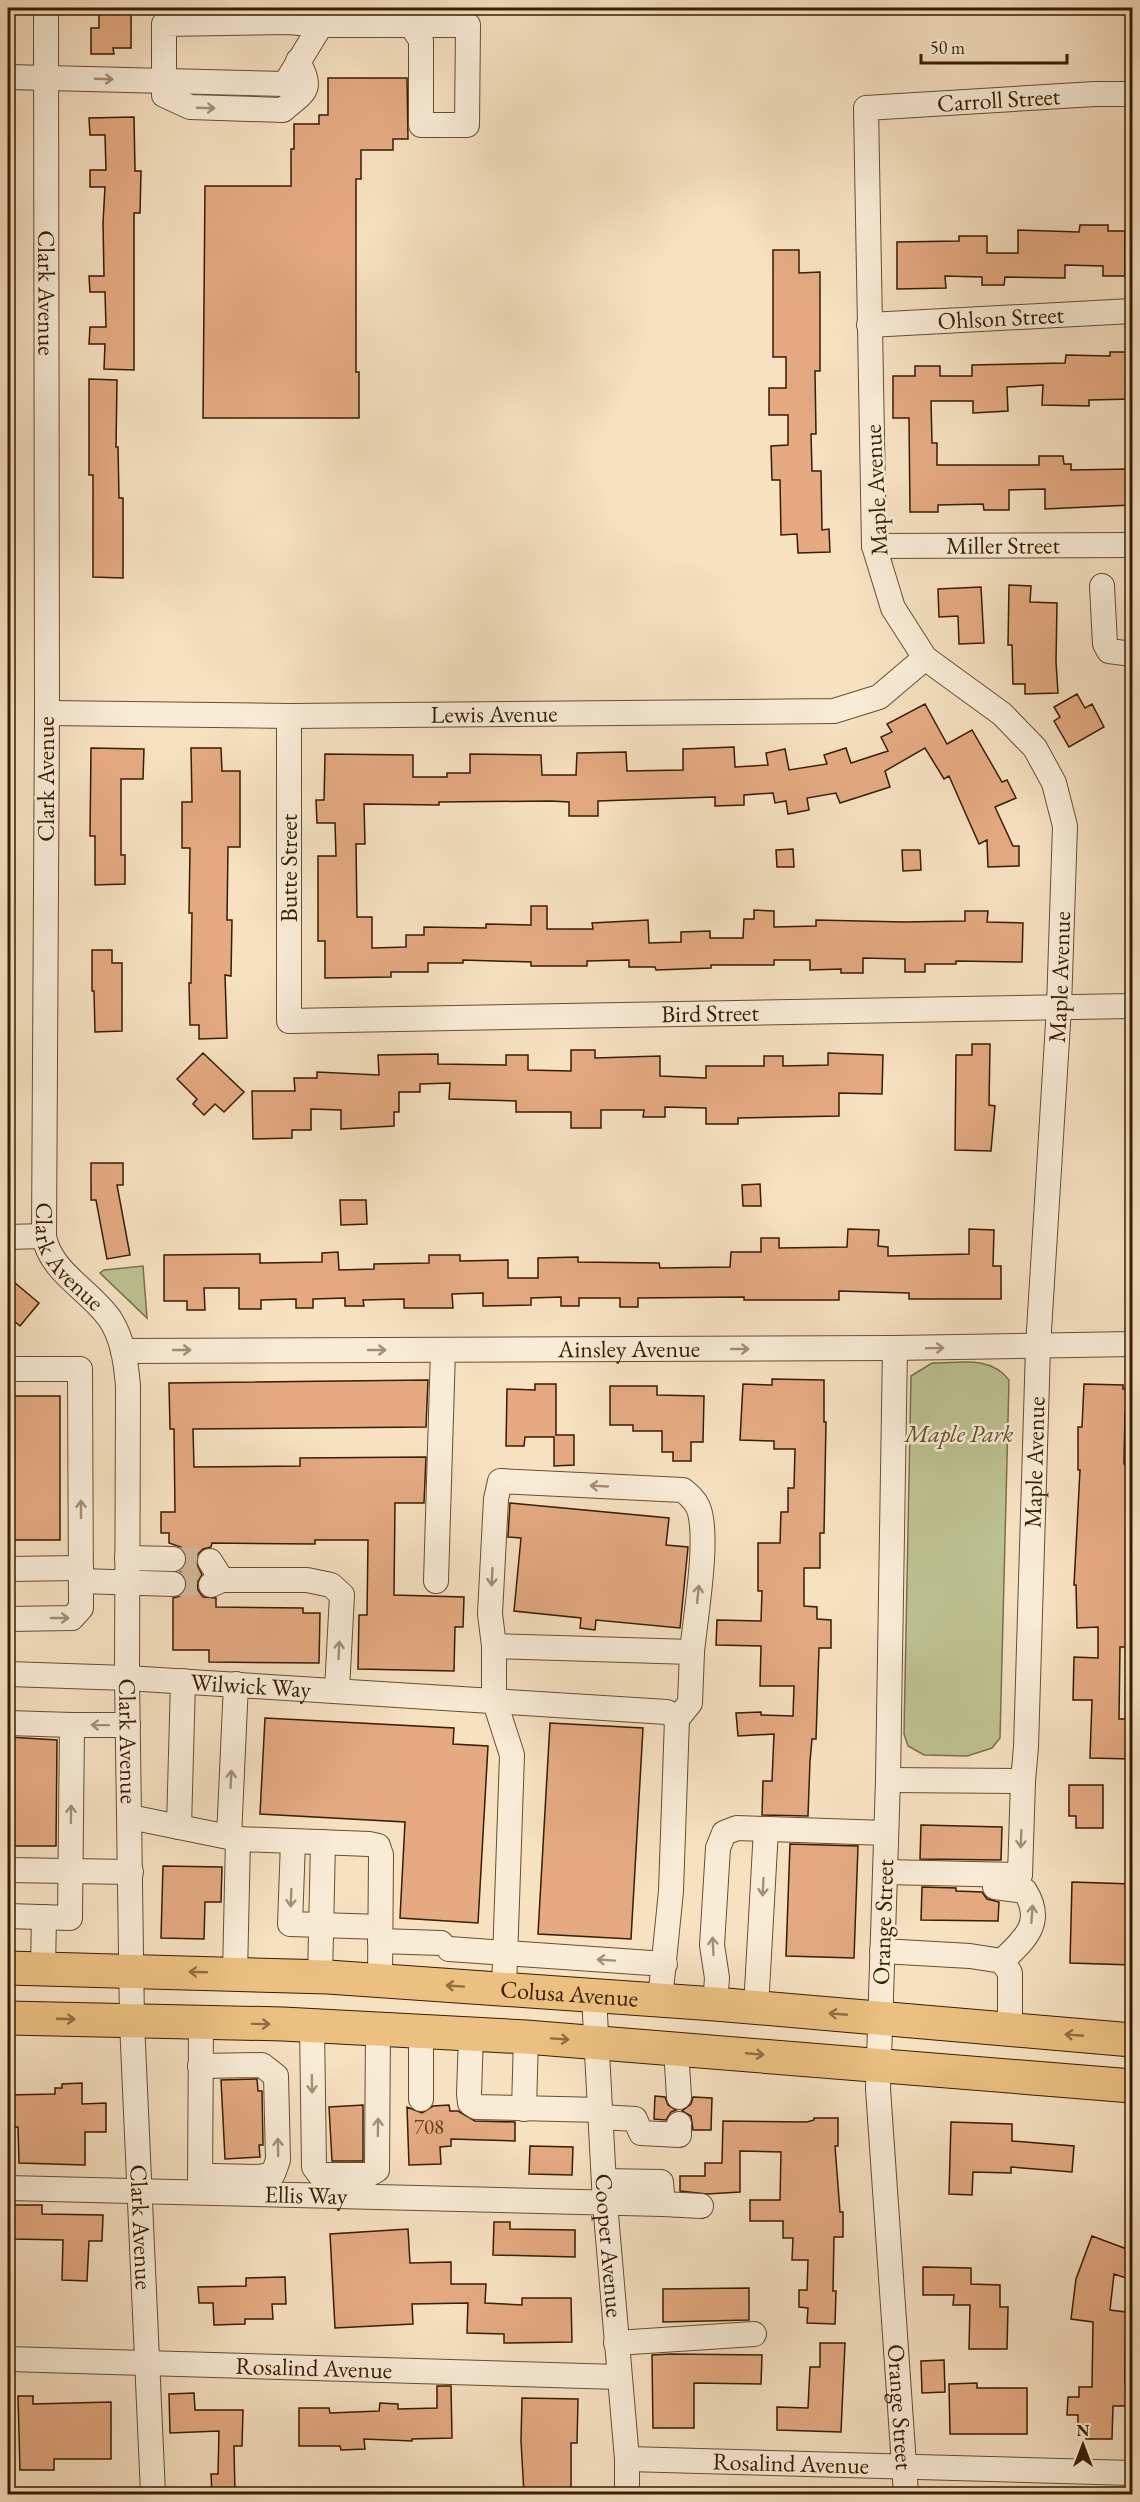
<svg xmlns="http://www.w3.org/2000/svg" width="1140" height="2502" font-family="'EB Garamond',serif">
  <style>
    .green { fill: #bdc292; stroke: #7a7049; stroke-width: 1.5 }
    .building { fill: #e5aa82; stroke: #371d00; stroke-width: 1.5 }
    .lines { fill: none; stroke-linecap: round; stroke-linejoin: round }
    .minor-tunnel { stroke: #d0ba9a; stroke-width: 24; stroke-dasharray: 24 12; stroke-linecap: butt }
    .minor-casing { stroke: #674e30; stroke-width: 26 }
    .highway-casing { stroke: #371d00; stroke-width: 35 }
    .minor { stroke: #f9ecd7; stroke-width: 24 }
    .highway { stroke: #ebc080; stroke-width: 33 }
    .oneway { stroke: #a28f76 }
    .oneway2 { stroke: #916e40 }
    .labels { text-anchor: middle; stroke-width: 5; stroke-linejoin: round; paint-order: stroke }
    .number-label { font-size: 21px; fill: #624020 }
    .street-label { font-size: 24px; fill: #371d00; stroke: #f9ecd7 }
    .park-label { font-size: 24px; font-style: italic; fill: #5f4f2c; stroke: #f9ecd7 }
  </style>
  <rect width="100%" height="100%" fill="#f6e1c1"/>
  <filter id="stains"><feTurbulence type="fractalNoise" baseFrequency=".00333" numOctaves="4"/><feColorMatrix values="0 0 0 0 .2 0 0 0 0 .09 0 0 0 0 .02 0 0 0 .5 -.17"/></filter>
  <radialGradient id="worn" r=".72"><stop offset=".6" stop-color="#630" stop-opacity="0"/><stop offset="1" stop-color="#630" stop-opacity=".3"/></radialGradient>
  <!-- green -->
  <path class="green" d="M143 1266 147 1318 100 1273 104 1270Z
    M932 1363C960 1363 990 1355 1009 1380L1000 1738 992 1748 967 1756 924 1755 908 1746 904 1734 911 1376Z"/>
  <!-- building -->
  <path class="building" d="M99 14H131V48H113L114 54H91V28H99Z
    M328 78H407L408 139H393V150H361V179H356V372H359V418H203L205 186H291V149H294V124H319V115H328Z
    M134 117 135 171H141L140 213H134V370L104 369 105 344H89L90 327H106L105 292H90L89 276H104L103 223 105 187H90V170H106L105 135H90L89 118Z
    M1080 225H1108V231H1125V276H1103V266L1065 265V278L1005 277 1004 285H982V277L945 276 946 288 897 289V242L959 241V236H987V253H1018V230L1079 232Z
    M773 250H799V273L820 272V371H815L816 434H811L812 471H821L822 530 829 529 830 552 798 553 797 534 781 535 780 480H772L771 446 788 445V415H769V388H786V357H773Z
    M1110 352H1132V399L1089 400V406L1042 405 1043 385 1007 387 1008 411 973 413V401H931L932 443H937V465H1039V456H1063L1064 464H1071V470L1131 469V505L1045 509V489L1009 490V510H984L983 504 938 505V512H910L909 418H893V376H915V366H940V376H972V365L1065 363 1066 355 1110 356Z
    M89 379 117 380 116 447H118L119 498H123V578L93 577V475H89Z
    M1009 585 1031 586 1030 602 1057 603 1056 662 1058 693 1025 694V684H1013L1012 645H1008Z
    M981 587 984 643 959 644 958 616 939 617 938 589Z
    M1077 694 1085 708 1092 704 1104 727 1069 747 1054 721 1060 717 1054 707Z
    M925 704 947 744 972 730 1002 782 1007 780 1016 798 995 807 1013 846H1019V866L988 867 987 840 979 844 949 776 944 779 925 748 885 771 890 787 840 803 836 793 807 798 809 810 788 814 786 801 775 803 773 793 744 795V805L715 806V797L598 801V816H569V802L551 801 439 802V805L364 804 365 844H356L357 917H372V948L406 947V935H424V927L486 928V924L531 925V906H547V929H593L592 923 648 920 649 943 681 942V932L710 931V938H743L744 919H754V910L774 911V927L816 926V920L904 922 965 921V911H988L987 922 1023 923 1022 962 956 961V964H925V972H905V959L863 958V973H841V969L810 970V960H774V965H711V968L656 970 655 967H629V960L587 961V966H531V962L463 960V963H428V972H391V977L325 978V941H318V856H336L335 823H317L316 800H324L325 754 413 755V777H447V773H470V754L541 755 542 775H576L577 753 626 752 627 771 683 770V749L734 747 735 767 768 765 766 753 785 749 789 770 827 764 824 755 846 748 851 763 888 751 881 737 892 732 887 724Z
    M91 748 144 749 143 779H121V855H125V884L95 885V836H90Z
    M191 748H221L222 771H240V847H228L227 920H232L231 976 225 975 227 1038 199 1039V1025H190L189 983H191L192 913H189L190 848H182V802H192Z
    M793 849 794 867H777L776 850Z
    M902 850H920L921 870 903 871Z
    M92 950H112V963H122V1031L95 1032 94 991H92Z
    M972 1044H990L989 1105 995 1106 991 1151 955 1150 956 1055H972Z
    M571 1050H595V1058L660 1056V1076L706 1078V1066H764V1056H783V1066L828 1065V1053L883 1055 882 1094 839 1093V1116L738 1118V1124H706V1108L665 1107V1117H643L644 1110H601V1128H571V1112H516V1101L449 1099 450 1083 420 1084V1092H399V1112H394V1126L341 1129V1110L311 1109V1130H292V1138L253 1139 252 1091H295L294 1078H317V1072L379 1075 378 1055 438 1054V1064L506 1065V1055H528V1070L571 1071Z
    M203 1053 244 1092 224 1112 215 1104 204 1115 193 1104 197 1099 177 1079Z
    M91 1163H123V1185H117L130 1255 107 1259 96 1200H91Z
    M760 1184 761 1206H743L742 1185Z
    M340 1200H366L367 1224 341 1225Z
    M848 1229 879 1230 878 1246 888 1247V1256L969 1254V1229L994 1230 993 1266H1001V1299H909V1293L839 1291V1300H744V1297L638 1298V1307H620V1298H579V1306H561V1297L531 1298V1305L483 1306V1293L452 1294 453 1308H404V1299L363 1300 364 1306H345V1298L313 1299V1308H296V1299L261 1300V1309H239V1288H204L205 1310H187V1301H164V1255L260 1254V1263L322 1262V1253L338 1252 339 1270 374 1269V1264L429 1263V1255H460V1261L508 1260V1278H538V1258L578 1257V1262L659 1263 660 1268 730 1267 731 1252H761V1238H779V1248L847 1247Z
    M8 1277 39 1303 20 1326 8 1316Z
    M772 1379 824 1380V1422H826L824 1533H820V1568H804V1606L817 1607V1619L831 1620V1648H819L816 1739H812L810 1761 808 1816 762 1815 763 1781H772L774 1734 738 1736 736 1713 761 1712V1715L793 1716 794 1686H760L761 1646 716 1645 717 1620 761 1621 762 1591H758V1543H780L781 1512H788V1488H794L795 1449H774V1441L740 1440 743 1384 772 1385Z
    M428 1380 426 1427 193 1429 194 1467 300 1466V1458L426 1457 424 1503H395L394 1595 464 1597 463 1627H455L454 1671 358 1669 359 1615H367L368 1540H315V1544L212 1543 211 1547 203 1549 197 1555 196 1562 202 1575 197 1583 198 1590 203 1597 216 1598V1607L303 1608V1613H320L319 1663 209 1662V1650H173V1598L180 1596 185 1591 186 1578 180 1572 185 1566 187 1559 181 1547 169 1543V1533H161V1512H175L174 1429H170L169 1383Z
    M535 1384H556V1435H574V1465L554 1466V1437H525L524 1446H506L507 1389 535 1390Z
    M1084 1384 1123 1385V1389H1132V1413H1125L1124 1464H1132V1647H1120L1119 1719H1132V1759L1090 1758 1092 1700H1073L1074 1657 1098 1658V1627L1077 1628 1076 1585H1074L1080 1470H1078V1427H1082Z
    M610 1386H657V1395L704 1396 703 1442H691V1461H673V1452H662V1431H633V1425H610Z
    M8 1396H60V1540H8Z
    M510 1503 669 1518 666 1545 688 1547 680 1628 596 1620 595 1630 580 1628 581 1618 514 1611 521 1538 508 1537Z
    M265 1718 454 1728 453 1744 488 1746 478 1923 400 1918 405 1822 260 1814Z
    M550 1723 643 1728 631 1939 538 1934Z
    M8 1737 57 1740 56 1846H8Z
    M1069 1785H1103V1828H1076V1816H1069Z
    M921 1825 1002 1827 1001 1860 920 1859Z
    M790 1844 858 1846 854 1958 786 1956Z
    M163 1866 222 1867 221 1902H205L204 1939 161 1938Z
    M1072 1882 1132 1884V1965L1070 1963Z
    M922 1887 956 1888V1891L982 1892 987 1899 999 1902 998 1921 921 1920Z
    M257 2079 258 2091H262L263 2145H259L260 2157 225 2159 221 2080Z
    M82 2083V2104L106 2103V2132H85V2165L19 2163 18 2127 8 2128V2095L55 2094V2088H62V2084Z
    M655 2096 665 2097 668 2105 676 2110 671 2112 666 2120 654 2119Z
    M693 2097 712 2098 711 2130H693L691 2116 682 2111 691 2104Z
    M363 2105V2161H332L329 2107Z
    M449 2105 450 2111H458L475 2121 515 2122V2141L451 2139V2146L440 2147 441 2164 409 2165 407 2107 422 2113 433 2106Z
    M814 2118H838V2146H835L840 2212H843V2237H834L833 2291H836L835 2324 807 2323 808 2308 799 2307V2290H807L808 2260H792L793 2238H783V2221H750V2200H780L781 2152 740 2151V2192L707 2194 680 2191V2176H705V2163H722L723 2121 807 2122 814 2120Z
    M951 2122 1012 2124V2141L1074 2146 1072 2172 1011 2167V2173L973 2172 972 2195 949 2194Z
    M530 2146 573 2147 572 2175 529 2174Z
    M14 2205H42V2214L103 2215 102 2241H89L87 2281 62 2280 63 2240 13 2239Z
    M494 2222H510V2229L575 2230V2257L493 2255Z
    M408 2229 410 2263 451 2262V2284H486L485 2303 522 2305V2298H571L572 2342 504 2343V2334L467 2333 468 2303 412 2304 413 2324 335 2328 330 2234Z
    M1092 2236 1132 2251 1128 2261 1132 2262V2280L1114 2274 1110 2310 1126 2312 1125 2382 1130 2383V2406H1113L1112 2439H1086V2425H1078V2415H1067L1068 2397H1079V2387H1092L1093 2322 1071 2319 1076 2279Z
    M923 2267 971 2268V2284L1000 2285V2307H1008L1007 2349H969L970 2305H953L954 2295H923Z
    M285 2277 286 2304H272L273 2319H245V2324L214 2325 213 2303H199L198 2287 246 2286V2278Z
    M749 2288V2320L663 2322V2289Z
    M820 2343H845L841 2432 777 2430V2407L808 2408 810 2367H820Z
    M671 2354 762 2355 761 2384 694 2383V2428H653L652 2355Z
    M944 2360 945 2392 922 2393 921 2361Z
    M977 2383V2388H1027V2434H950L949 2384Z
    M437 2386H451L452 2438 412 2439V2441L364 2439 365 2449 341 2450 340 2446H299V2408H329L330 2413 379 2411 380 2403 398 2404V2409L437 2408Z
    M194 2393 195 2410H243L242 2446H234L235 2494H212L211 2474H218L219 2431 170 2433 169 2394Z
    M18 2396H33V2404L111 2402V2459H54V2470H20Z
    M522 2398 578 2399 577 2443H571V2494H524L521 2441Z"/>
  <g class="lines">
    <!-- minor-tunnel -->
    <path class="minor-tunnel" d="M173 1559 210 1561
      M173 1584 211 1585"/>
    <!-- minor casing -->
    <g class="minor-casing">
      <g id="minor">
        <path id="s1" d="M46 8 47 713 44 1236C50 1272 90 1290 110 1319 123 1339 126 1363 128 1386L127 1678 132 2022 153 2494"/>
        <path d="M411 25H468L467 125H421V40Z"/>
        <path d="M298 61C313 91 306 90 283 110L190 107 164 95V24L289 22 321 25"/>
        <path d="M8 77 285 84 321 25H411L417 8"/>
        <path id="s2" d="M869 325 1132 311"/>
        <path id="s3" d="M874 546 1132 545"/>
        <path d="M1102 586 1105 644 1109 651 1132 654"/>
        <path id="s4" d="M47 713 289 716 834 711 879 697 925 658"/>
        <path id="s5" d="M289 716V1021L1132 1006"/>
        <path d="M8 1237 44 1236"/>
        <path id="s6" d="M895 1348 888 1780 878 2089 906 2494"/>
        <path id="s7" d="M123 1351 895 1348 1132 1344"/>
        <path d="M8 1369H80L81 1608 72 1618 8 1619"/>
        <path d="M127 1558 173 1559"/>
        <path d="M210 1561 222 1580 211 1585"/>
        <path d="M8 1569 81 1568"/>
        <path d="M222 1580H307L331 1585 342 1595 337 1690"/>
        <path d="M81 1581 173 1584"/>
        <path d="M436 1581 443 1350"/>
        <path d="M494 1646 490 1614 496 1499 500 1481 683 1490C689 1495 695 1500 698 1507 710 1535 695 1619 692 1652"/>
        <path id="s8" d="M8 1674 127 1678 667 1712 677 1719 671 1891 660 2000"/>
        <path d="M8 1723 72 1725 70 1918 8 1916"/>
        <path d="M72 1725H128"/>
        <path id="s9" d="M888 1780 1023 1781 1026 1747 1038 1347 1059 1007 1065 826 1054 783 1035 748 1002 714 925 658 893 608 874 546 866 108 1095 94H1132"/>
        <path d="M130 1817 238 1839 369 1844 378 1846 381 1855 380 1981"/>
        <path d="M179 1827 183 1681"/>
        <path d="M229 1837 236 1684"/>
        <path d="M293 1842 290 1924 380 1927"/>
        <path d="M8 1870 131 1872"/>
        <path d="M885 1872 1020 1875 1023 1781"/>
        <path d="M995 1887 1025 1891C1045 1923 1024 1940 1002 1961"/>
        <path d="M380 1941 441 1943"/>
        <path d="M449 1949 665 1964"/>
        <path d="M882 1951 970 1956 1002 1961 1010 1973V2029"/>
        <path d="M43 1969 44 1917"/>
        <path d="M235 1974 238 1839"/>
        <path d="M320 1978 323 1842"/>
        <path d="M504 1989 512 1755 494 1699V1646L692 1652 690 1703 677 1719"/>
        <path id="s10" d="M594 1996 605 2203 627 2459V2494"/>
        <path d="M715 2004 717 1978 712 1945 718 1848 724 1833 737 1828 886 1833"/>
        <path d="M756 2008 766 1829"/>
        <path d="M312 2025 314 2167 320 2175H368L377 2170 378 2028"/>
        <path d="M421 2031V2099"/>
        <path d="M471 2034 469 2094 470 2103 476 2107 600 2110"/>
        <path d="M676 2048 679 2097"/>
        <path d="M200 2066 262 2065 276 2076 278 2160 273 2174 260 2177 212 2176"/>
        <path d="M524 2109 526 2037"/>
        <path d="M601 2117 635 2119 641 2133 679 2135V2124"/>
        <path id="s11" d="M8 2188 663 2204 661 2182 604 2181"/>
        <path d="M200 2192 201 2023"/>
        <path d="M663 2204 701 2206"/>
        <path d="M616 2343 754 2334"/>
        <path id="s12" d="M8 2359 619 2377"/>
        <path id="s13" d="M627 2459 1132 2473"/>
      </g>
    </g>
    <!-- highway casing -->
    <g class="highway-casing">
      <g id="highway">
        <path id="s14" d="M8 1968 328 1977 715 2004 1132 2040"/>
        <path d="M8 2018 283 2024 526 2037 1132 2086"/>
      </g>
    </g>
    <!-- minor -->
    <use href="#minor" class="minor"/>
    <!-- highway -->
    <use href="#highway" class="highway"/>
  </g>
  <!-- one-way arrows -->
  <defs><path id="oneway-shaft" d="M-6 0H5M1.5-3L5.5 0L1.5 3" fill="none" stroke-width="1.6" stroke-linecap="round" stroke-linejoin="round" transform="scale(1.5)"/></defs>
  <g class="oneway">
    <use href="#oneway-shaft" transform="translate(104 79) rotate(2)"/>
    <use href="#oneway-shaft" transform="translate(206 108) rotate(2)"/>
    <use href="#oneway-shaft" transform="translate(935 1348) rotate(-1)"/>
    <use href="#oneway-shaft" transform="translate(740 1349)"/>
    <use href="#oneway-shaft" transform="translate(182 1350)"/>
    <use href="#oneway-shaft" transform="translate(377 1350)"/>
    <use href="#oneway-shaft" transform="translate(599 1486) rotate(-177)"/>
    <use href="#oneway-shaft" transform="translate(81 1509) rotate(-90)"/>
    <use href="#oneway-shaft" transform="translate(492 1577) rotate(93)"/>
    <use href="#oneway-shaft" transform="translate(698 1594) rotate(-84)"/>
    <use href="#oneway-shaft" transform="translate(60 1618)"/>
    <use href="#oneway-shaft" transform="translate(339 1650) rotate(-87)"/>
    <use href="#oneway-shaft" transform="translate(100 1725) rotate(-179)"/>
    <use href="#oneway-shaft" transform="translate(231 1779) rotate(-87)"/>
    <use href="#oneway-shaft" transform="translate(71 1814) rotate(-89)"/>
    <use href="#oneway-shaft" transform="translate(1021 1839) rotate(92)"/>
    <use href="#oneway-shaft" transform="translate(763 1887) rotate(93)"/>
    <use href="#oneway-shaft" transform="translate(291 1898) rotate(92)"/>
    <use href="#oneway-shaft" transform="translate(1032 1914) rotate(-86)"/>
    <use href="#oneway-shaft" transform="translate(713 1946) rotate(-93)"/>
    <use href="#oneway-shaft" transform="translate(606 1960) rotate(-176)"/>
    <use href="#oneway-shaft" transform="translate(312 2084) rotate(89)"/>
    <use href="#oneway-shaft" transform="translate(378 2127) rotate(-89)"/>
    <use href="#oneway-shaft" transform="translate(278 2147) rotate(-91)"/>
  </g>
  <g class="oneway2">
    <use href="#oneway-shaft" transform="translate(198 1972) rotate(-178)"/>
    <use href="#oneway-shaft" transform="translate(455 1986) rotate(-176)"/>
    <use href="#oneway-shaft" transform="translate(838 2014) rotate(-175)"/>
    <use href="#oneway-shaft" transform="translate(66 2019) rotate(2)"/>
    <use href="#oneway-shaft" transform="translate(261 2024) rotate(1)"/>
    <use href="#oneway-shaft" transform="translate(1074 2035) rotate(-175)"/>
    <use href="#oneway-shaft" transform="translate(560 2039) rotate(4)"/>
    <use href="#oneway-shaft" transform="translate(755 2054) rotate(5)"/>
  </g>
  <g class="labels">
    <!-- number labels -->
    <g class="number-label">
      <text x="429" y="2134">708</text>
    </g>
    <!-- street labels -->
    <g class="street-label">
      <text dy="8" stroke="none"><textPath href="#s9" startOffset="2013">Carroll Street</textPath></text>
      <text dy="8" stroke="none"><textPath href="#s1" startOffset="285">Clark Avenue</textPath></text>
      <text dy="8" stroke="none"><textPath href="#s2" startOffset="132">Ohlson Street</textPath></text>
      <text transform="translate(876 490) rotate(-93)" y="8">Maple Avenue</text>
      <text dy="8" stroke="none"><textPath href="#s3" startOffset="129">Miller Street</textPath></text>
      <text dy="8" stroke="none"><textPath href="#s4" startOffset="447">Lewis Avenue</textPath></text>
      <text transform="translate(46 779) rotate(-90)" y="8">Clark Avenue</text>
      <text transform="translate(289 868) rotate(-90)" y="8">Butte Street</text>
      <text dy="8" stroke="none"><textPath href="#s9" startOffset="940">Maple Avenue</textPath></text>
      <text dy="8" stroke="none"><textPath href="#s5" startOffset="726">Bird Street</textPath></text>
      <text dy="8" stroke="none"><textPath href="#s1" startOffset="1257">Clark Avenue</textPath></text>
      <text dy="8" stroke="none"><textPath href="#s7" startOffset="506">Ainsley Avenue</textPath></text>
      <text dy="8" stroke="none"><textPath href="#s9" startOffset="454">Maple Avenue</textPath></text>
      <text dy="8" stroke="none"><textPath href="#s8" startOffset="243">Wilwick Way</textPath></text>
      <text dy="8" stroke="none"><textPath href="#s1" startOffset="1761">Clark Avenue</textPath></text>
      <text transform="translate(883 1922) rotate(-88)" y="8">Orange Street</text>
      <text dy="8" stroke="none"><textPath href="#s14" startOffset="562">Colusa Avenue</textPath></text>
      <text dy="8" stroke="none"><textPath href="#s11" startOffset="298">Ellis Way</textPath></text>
      <text dy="8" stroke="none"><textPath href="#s1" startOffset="2247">Clark Avenue</textPath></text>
      <text dy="8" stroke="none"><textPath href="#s10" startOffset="250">Cooper Avenue</textPath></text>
      <text dy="8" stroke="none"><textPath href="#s12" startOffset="306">Rosalind Avenue</textPath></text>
      <text dy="8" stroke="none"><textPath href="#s6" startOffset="1060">Orange Street</textPath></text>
      <text dy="8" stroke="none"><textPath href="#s13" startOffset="164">Rosalind Avenue</textPath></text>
    </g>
    <!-- park labels -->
    <g class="park-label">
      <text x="959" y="1442">Maple Park</text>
    </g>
  </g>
  <!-- margin -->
  <rect width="1140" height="2502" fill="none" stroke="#f6e1c1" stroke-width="30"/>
  <rect x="9" y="9" width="1122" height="2484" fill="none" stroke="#371d00" stroke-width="3"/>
  <rect x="15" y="15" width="1110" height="2472" fill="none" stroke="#371d00" stroke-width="1.5"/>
  <!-- north arrow -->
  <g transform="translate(1083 2445)" stroke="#f9ecd7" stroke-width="4.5" paint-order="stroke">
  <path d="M0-4.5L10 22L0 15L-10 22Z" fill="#371d00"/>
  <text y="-9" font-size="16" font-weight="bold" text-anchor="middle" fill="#371d00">N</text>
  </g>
  <!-- scale -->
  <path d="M921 54v9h146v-9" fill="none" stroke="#371d00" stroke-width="3"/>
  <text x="930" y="54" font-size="18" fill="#371d00" stroke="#f9ecd7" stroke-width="4.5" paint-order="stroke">50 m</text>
  <rect width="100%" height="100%" filter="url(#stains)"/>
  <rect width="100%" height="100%" fill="url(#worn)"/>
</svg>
